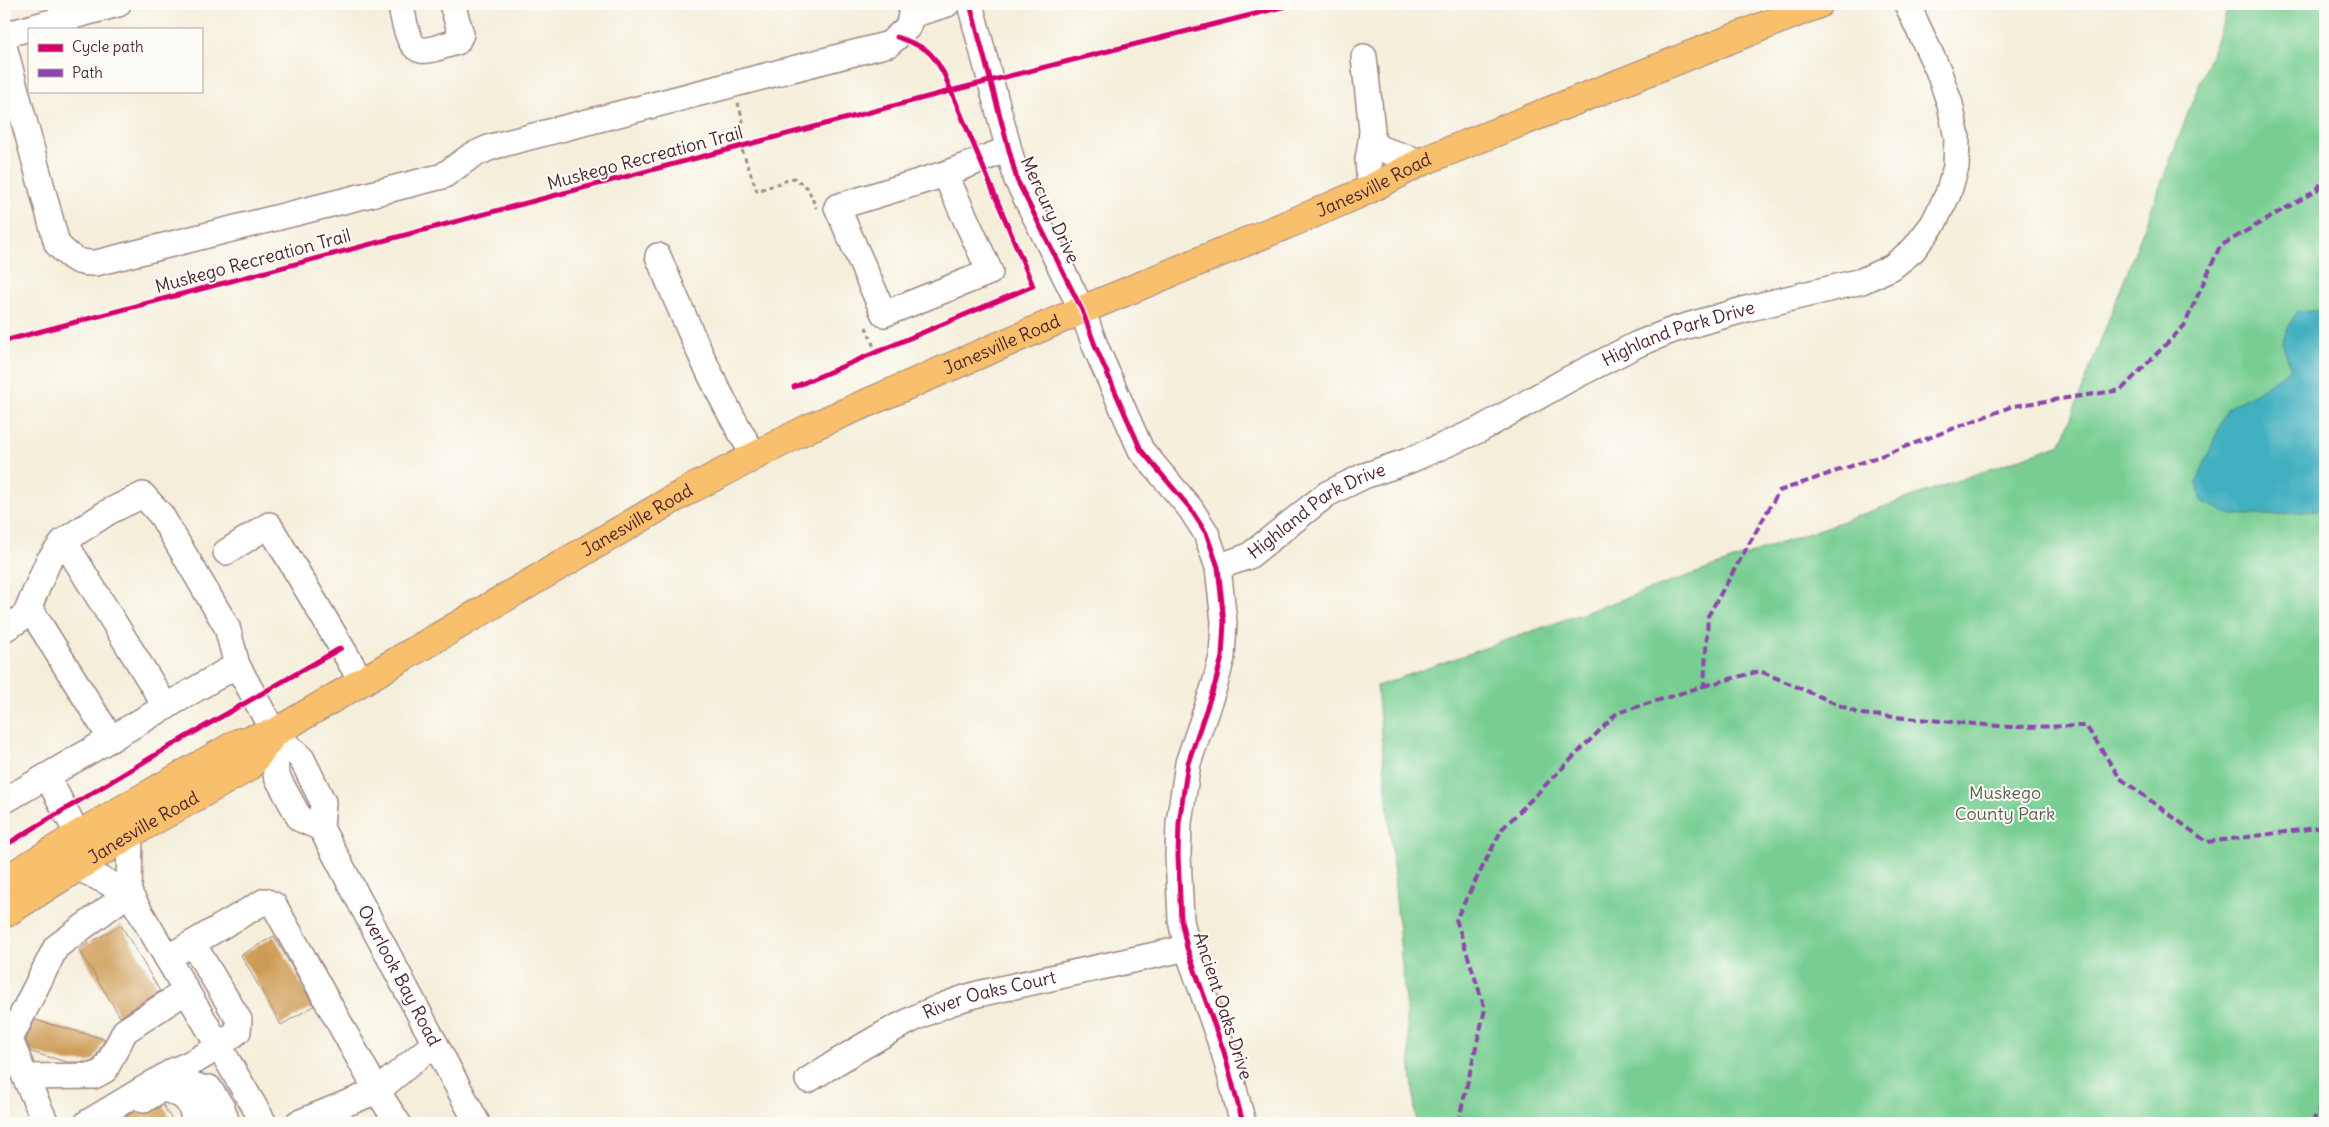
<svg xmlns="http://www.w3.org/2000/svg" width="2329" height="1127" font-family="Delius,sans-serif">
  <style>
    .green { fill: #78ce92; stroke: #61765e }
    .water { fill: #41afbf; stroke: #466775 }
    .building { fill: #cd9b55 }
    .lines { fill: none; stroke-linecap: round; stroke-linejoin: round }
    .minor-casing { stroke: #9f8682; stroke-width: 28 }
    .major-casing { stroke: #9f8682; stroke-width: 30 }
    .path { stroke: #9f8682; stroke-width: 3; stroke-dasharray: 4 4; stroke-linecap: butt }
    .minor { stroke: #fff; stroke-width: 25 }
    .major { stroke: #f8bf6c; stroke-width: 28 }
    .quiet { stroke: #8e44ad; stroke-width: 4; stroke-dasharray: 8 4; stroke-linecap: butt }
    .cycleway-casing { stroke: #fdfcf7; stroke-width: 8 }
    .cycleway { stroke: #d6006c; stroke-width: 5 }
    .labels { text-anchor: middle; stroke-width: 4; stroke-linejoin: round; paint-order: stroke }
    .street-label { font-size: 18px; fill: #4a1f2b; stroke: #fdfcf7 }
    .park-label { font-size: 18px; fill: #5a5c4f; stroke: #fdfcf7 }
  </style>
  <rect width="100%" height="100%" fill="#fdfcf7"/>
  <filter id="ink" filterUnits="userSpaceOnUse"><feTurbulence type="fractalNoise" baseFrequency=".02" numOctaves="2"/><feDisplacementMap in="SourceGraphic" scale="10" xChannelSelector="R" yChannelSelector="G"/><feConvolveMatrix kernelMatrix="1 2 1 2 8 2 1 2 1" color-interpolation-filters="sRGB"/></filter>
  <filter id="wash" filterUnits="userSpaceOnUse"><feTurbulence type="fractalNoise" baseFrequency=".0096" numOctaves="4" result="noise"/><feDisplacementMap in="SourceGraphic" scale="20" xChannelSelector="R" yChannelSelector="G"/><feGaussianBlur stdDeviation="1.12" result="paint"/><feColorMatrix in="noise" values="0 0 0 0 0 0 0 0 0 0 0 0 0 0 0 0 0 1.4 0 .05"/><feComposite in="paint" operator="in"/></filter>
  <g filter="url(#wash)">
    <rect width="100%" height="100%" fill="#f4eeda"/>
    <!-- green -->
    <path class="green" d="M2230 4H2325V1123H1416L1377 686 2061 444Z"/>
    <!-- water -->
    <path class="water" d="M2324 310 2325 510 2274 515H2232L2201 501 2197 482 2227 408 2255 393 2291 369 2282 341 2296 312Z"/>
    <g id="blocks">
      <!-- building -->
      <path class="building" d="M121 925 160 991 120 1017 79 949Z
        M274 936 314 1006 281 1025 241 955Z
        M35 1020 105 1039 94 1060 90 1062H67L31 1052 26 1040Z
        M163 1105 174 1123H116L135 1111 145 1114Z"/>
    </g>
  </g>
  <g filter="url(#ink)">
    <use href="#blocks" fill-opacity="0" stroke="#9f8682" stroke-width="1"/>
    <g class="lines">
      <!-- minor casing -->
      <g class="minor-casing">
        <g id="minor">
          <path d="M400 4C404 16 406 46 421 50 430 52 447 44 457 42L461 34 452 4"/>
          <path d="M970 4 1017 180 1082 310 1096 348 1141 450 1190 508 1206 533 1218 567 1224 622 1222 657 1215 684 1188 763 1179 823 1178 856 1181 920 1187 948 1224 1052 1243 1123"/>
          <path d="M4 35 118 4"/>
          <path d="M4 46 57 244C70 258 78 264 96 263L443 176 471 156 491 147 889 44 908 27 911 15 947 4"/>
          <path d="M1364 57 1372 130 1371 141"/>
          <path d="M945 174 990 272 884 314 837 207 945 174 1008 149"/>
          <path d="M1370 189 1368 159 1371 141 1381 149 1421 162"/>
          <path d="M658 256C687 325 715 392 754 455"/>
          <path d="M64 541 166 707"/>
          <path d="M226 552 269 525 362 682"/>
          <path id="s1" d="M1218 567 1249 556 1327 494 1364 476 1408 461 1479 430 1569 379 1638 344 1673 330 1750 308 1862 281 1892 267 1913 250 1933 224 1948 194 1956 167 1957 138 1950 104 1938 70 1907 4"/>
          <path d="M29 607 111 739"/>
          <path id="s2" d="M4 629 25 616 48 562 64 541 108 512 143 495 161 515 227 627 237 665 274 733 302 759 323 802 321 828 477 1123"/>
          <path d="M274 733 276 775 300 819 321 828"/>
          <path d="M47 776 237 665"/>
          <path d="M4 801 47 776 78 835"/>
          <path d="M130 834 129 893 264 1123"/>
          <path d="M79 868 129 893"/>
          <path d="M129 893 56 947 10 1039 25 1077 94 1076 105 1070 125 1031 186 991"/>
          <path d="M167 958 265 901 274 905 377 1091 398 1123"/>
          <path d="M25 1077 46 1123"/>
          <path id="s3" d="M808 1080C863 1046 916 1011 978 994L1187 948"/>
          <path d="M165 1087C181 1081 214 1082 210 1108 209 1113 206 1119 204 1123"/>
          <path d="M209 1088 222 1108 227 1123"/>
          <path d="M144 1100 161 1089C183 1093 193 1100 194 1123"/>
          <path d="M87 1123 175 1070C199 1061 219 1047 238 1031L239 1020 193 944"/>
          <path d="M298 1123 377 1091 435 1043"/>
        </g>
      </g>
      <!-- major casing -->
      <g class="major-casing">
        <g id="major">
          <path id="s4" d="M4 881 78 835 238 743 274 733 687 491 809 428 1082 310 1327 208 1370 189 1421 162 1819 4"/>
          <path id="s5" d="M4 914 130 834 249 767 274 733"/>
        </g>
      </g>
      <!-- path -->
      <path class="path" d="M738 103 743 121 741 147 757 191 794 178 808 188 816 208
        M866 327 876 352"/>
      <!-- minor -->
      <use href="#minor" class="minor"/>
      <!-- major -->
      <use href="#major" class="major"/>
      <!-- quiet -->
      <path class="quiet" d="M1704 686 1760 671 1860 714 2010 727 2086 726 2120 778 2207 842 2325 827
        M1458 1123 1485 1009 1456 919 1502 829 1617 713 1704 686 1708 616 1779 491 1886 454 2013 406 2121 390 2184 326 2220 246 2317 190 2325 176
        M2312 1123 2325 1098"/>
      <!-- cycleway casing -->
      <g class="cycleway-casing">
        <path id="cycleway" d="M970 4 1017 180 1082 310 1096 348 1141 450 1190 508 1206 533 1218 567 1224 622 1222 657 1215 684 1188 763 1179 823 1178 856 1181 920 1187 948 1224 1052 1243 1123
          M4 341 950 91 1294 4
          M794 387 1033 286 944 74C930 48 924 47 897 37
          M4 846 172 745 341 648"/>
      </g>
      <!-- cycleway -->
      <use href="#cycleway" class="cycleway"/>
    </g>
  </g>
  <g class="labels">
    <!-- street labels -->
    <g class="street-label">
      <text transform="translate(645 158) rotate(-15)" y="6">Muskego Recreation Trail</text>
      <text dy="6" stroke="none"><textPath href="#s4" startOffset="1540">Janesville Road</textPath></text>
      <text transform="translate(1050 210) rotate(65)" y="6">Mercury Drive</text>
      <text transform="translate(253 261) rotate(-15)" y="6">Muskego Recreation Trail</text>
      <text dy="6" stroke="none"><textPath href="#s1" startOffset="520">Highland Park Drive</textPath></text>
      <text dy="6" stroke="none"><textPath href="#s4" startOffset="1135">Janesville Road</textPath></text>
      <text dy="6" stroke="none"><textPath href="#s1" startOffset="115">Highland Park Drive</textPath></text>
      <text dy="6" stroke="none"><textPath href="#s4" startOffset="730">Janesville Road</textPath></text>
      <text dy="6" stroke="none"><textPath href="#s5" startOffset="164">Janesville Road</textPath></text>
      <text dy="6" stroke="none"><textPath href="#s2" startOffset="754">Overlook Bay Road</textPath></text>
      <text dy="6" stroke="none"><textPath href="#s3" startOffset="202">River Oaks Court</textPath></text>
      <text transform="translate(1223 1006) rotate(72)" y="6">Ancient Oaks Drive</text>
    </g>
    <!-- park labels -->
    <g class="park-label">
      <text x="2005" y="799">Muskego<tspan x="2005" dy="21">County Park</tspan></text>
    </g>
  </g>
  <!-- margin -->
  <rect width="2329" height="1127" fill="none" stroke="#fdfcf7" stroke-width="20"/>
  <!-- legend -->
  <rect x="28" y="28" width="175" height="65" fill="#fdfcf7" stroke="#b5a4a5"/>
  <rect x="38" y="44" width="25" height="8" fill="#d6006c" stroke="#b5a4a5"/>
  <text x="72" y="52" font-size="15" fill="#4a1f2b">Cycle path</text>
  <rect x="38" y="69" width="25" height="8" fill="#8e44ad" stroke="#b5a4a5"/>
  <text x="72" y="78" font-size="15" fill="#4a1f2b">Path</text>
</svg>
